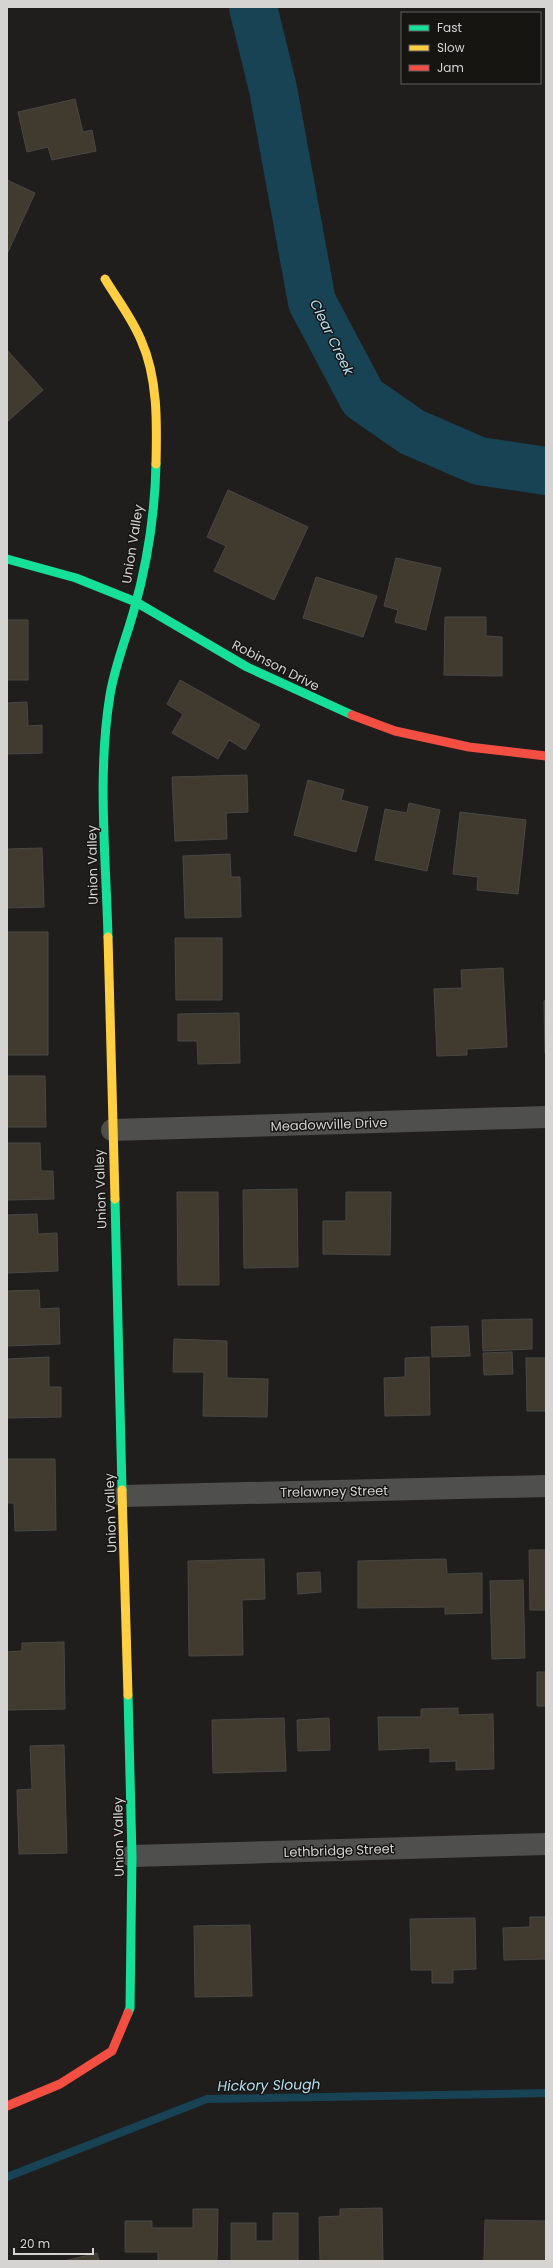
<svg xmlns="http://www.w3.org/2000/svg" width="553" height="2268" font-family="Poppins,sans-serif">
  <style>
    .lines { fill: none; stroke-linecap: round; stroke-linejoin: round }
    .stream { stroke: #174355; stroke-width: 8 }
    .river { stroke: #174355; stroke-width: 48 }
    .building { fill: #403a2f; stroke: #494846 }
    .street { stroke: #4f4f4e; stroke-width: 22 }
    .fast { stroke: #16e098; stroke-width: 9 }
    .slow { stroke: #ffcf43; stroke-width: 9 }
    .jam { stroke: #f24e42; stroke-width: 9 }
    .labels { text-anchor: middle; stroke-width: 3; stroke-linejoin: round; paint-order: stroke }
    .street-label { font-size: 13px; fill: #d5d4d2; stroke: #171512 }
    .water-label { font-size: 14px; font-style: italic; fill: #b3def2; stroke: #171512 }
  </style>
  <rect width="100%" height="100%" fill="#1f1e1c"/>
  <g class="lines">
    <!-- stream -->
    <path class="stream" d="M7 2177 207 2099 546 2093"/>
    <!-- river -->
    <path class="river" d="M253 7 273 89 312 302 363 398 412 432 479 461 546 471"/>
  </g>
  <!-- building -->
  <path class="building" d="M75 99 83 132 92 130 96 151 52 160 48 147 27 152 18 112Z
    M7 180 35 193 7 254Z
    M7 350 43 390 7 422Z
    M228 490 308 527 274 600 214 571 226 546 207 537Z
    M396 558 441 568 426 630 395 622 398 610 384 606Z
    M316 577 377 596 363 637 303 618Z
    M445 617H486V636L502 637V676L444 675Z
    M7 620H28V680H7Z
    M180 680 260 725 245 750 229 740 218 759 172 733 183 714 167 704Z
    M27 702 28 726 42 725V753L7 754V703Z
    M247 775 248 812 226 813 227 839 175 841 172 777Z
    M308 780 344 790 341 800 368 807 356 852 294 835Z
    M409 803 440 810 427 871 375 860 385 809 407 813Z
    M460 812 526 820 518 894 477 890 478 877 453 874Z
    M42 848 44 907 7 908V849Z
    M230 854 231 877H240L241 917 185 918 183 856Z
    M7 932H48V1055H7Z
    M175 938H222V1000H176Z
    M503 968 507 1047 467 1049V1055L437 1056 434 989 462 988 461 970Z
    M546 1000V1053H545L544 1001Z
    M239 1013 240 1063 198 1064 197 1041H178V1014Z
    M7 1076H45L46 1127H7Z
    M7 1143H40L41 1171H53L54 1199 7 1200Z
    M297 1189 298 1267 244 1268 243 1190Z
    M177 1192H218L219 1285H178Z
    M346 1192H391L390 1255 323 1254V1221H346Z
    M37 1214 38 1234 57 1233 58 1271 7 1273V1215Z
    M39 1290 40 1309 59 1308 60 1344 7 1346V1291Z
    M532 1319V1349L483 1351 482 1320Z
    M468 1326 470 1356 432 1357 431 1327Z
    M174 1339 227 1341V1378L268 1379 267 1417 203 1416 204 1372H173Z
    M512 1352 513 1374 484 1375 483 1353Z
    M49 1357V1387H61V1417L7 1418V1359Z
    M429 1357 430 1415 385 1416 384 1378 405 1377V1358Z
    M526 1358H546V1411H527Z
    M7 1459H55L56 1530 15 1531 14 1503H7Z
    M529 1550H546V1610H530Z
    M264 1559 265 1599 242 1600 243 1655 189 1656 188 1561Z
    M446 1559 447 1574 482 1573V1613L445 1614V1607L358 1608V1561Z
    M320 1572 321 1592 298 1594 297 1573Z
    M523 1580 525 1658 492 1659 490 1581Z
    M64 1642 65 1709 7 1710V1652L22 1651V1643Z
    M537 1672H546V1706H537Z
    M458 1708V1715L493 1714 494 1769 456 1770V1761L430 1762V1748L379 1750 378 1717H421V1709Z
    M284 1718 286 1771 213 1773 212 1720Z
    M329 1718 330 1750 298 1751 297 1720Z
    M64 1745 67 1853 19 1854 17 1790 32 1789 30 1746Z
    M530 1917H546V1959L504 1960 503 1928 530 1927Z
    M475 1918 476 1969 453 1970V1983H432V1970H411L410 1919Z
    M250 1925 252 1996 195 1997 194 1926Z
    M382 2208 383 2261H320L319 2217 340 2216V2209Z
    M193 2209H218L217 2261H158V2252H125V2221H152V2228H193Z
    M273 2213H298V2261H231V2223H256V2241H273Z
    M485 2220 546 2221V2261H484Z
    M97 2253 99 2261H64Z"/>
  <g class="lines">
    <!-- street -->
    <path class="street" d="M112 1130 546 1117
      M123 1496 546 1486
      M132 1856 546 1844"/>
    <!-- fast -->
    <path class="fast" d="M7 559 76 578 136 602 247 667 352 715
      M108 937C106 857 97 774 110 695 115 665 126 639 134 610 147 564 155 512 156 464
      M115 1199 122 1490
      M128 1695 132 1856 130 2008 128 2013"/>
    <!-- slow -->
    <path class="slow" d="M105 279C117 299 132 318 141 340 158 378 157 423 156 464
      M108 937 115 1199
      M122 1490 128 1695"/>
    <!-- jam -->
    <path class="jam" d="M352 715 395 731 469 747 546 756
      M7 2106 60 2084 112 2051 128 2013"/>
  </g>
  <g class="labels">
    <!-- street labels -->
    <g class="street-label">
      <text transform="translate(132 544) rotate(-81)" y="5">Union Valley</text>
      <text transform="translate(276 665) rotate(27)" y="5">Robinson Drive</text>
      <text transform="translate(92 865) rotate(-91)" y="5">Union Valley</text>
      <text transform="translate(329 1124) rotate(-2)" y="5">Meadowville Drive</text>
      <text transform="translate(100 1189) rotate(-92)" y="5">Union Valley</text>
      <text transform="translate(334 1491) rotate(-1)" y="5">Trelawney Street</text>
      <text transform="translate(110 1513) rotate(-92)" y="5">Union Valley</text>
      <text transform="translate(118 1837) rotate(-91)" y="5">Union Valley</text>
      <text transform="translate(339 1850) rotate(-2)" y="5">Lethbridge Street</text>
    </g>
    <!-- water labels -->
    <g class="water-label">
      <text transform="translate(332 337) rotate(64)" y="5">Clear Creek</text>
      <text transform="translate(269 2085) rotate(-1)" y="5">Hickory Slough</text>
    </g>
  </g>
  <!-- border -->
  <rect width="553" height="2268" fill="none" stroke="#d5d4d2" stroke-width="16"/>
  <!-- legend -->
  <rect x="401" y="12" width="140" height="72" fill="#171512" stroke="#63615f"/>
  <rect x="409" y="25" width="20" height="6" fill="#16e098" stroke="#63615f"/>
  <text x="437" y="32" font-size="12" fill="#d5d4d2">Fast</text>
  <rect x="409" y="45" width="20" height="6" fill="#ffcf43" stroke="#63615f"/>
  <text x="437" y="52" font-size="12" fill="#d5d4d2">Slow</text>
  <rect x="409" y="65" width="20" height="6" fill="#f24e42" stroke="#63615f"/>
  <text x="437" y="72" font-size="12" fill="#d5d4d2">Jam</text>
  <!-- scale -->
  <path d="M14 2248v6h79v-6" fill="none" stroke="#d5d4d2" stroke-width="2"/>
  <text x="20" y="2248" font-size="12" fill="#d5d4d2" stroke="#171512" stroke-width="3" paint-order="stroke">20 m</text>
</svg>
